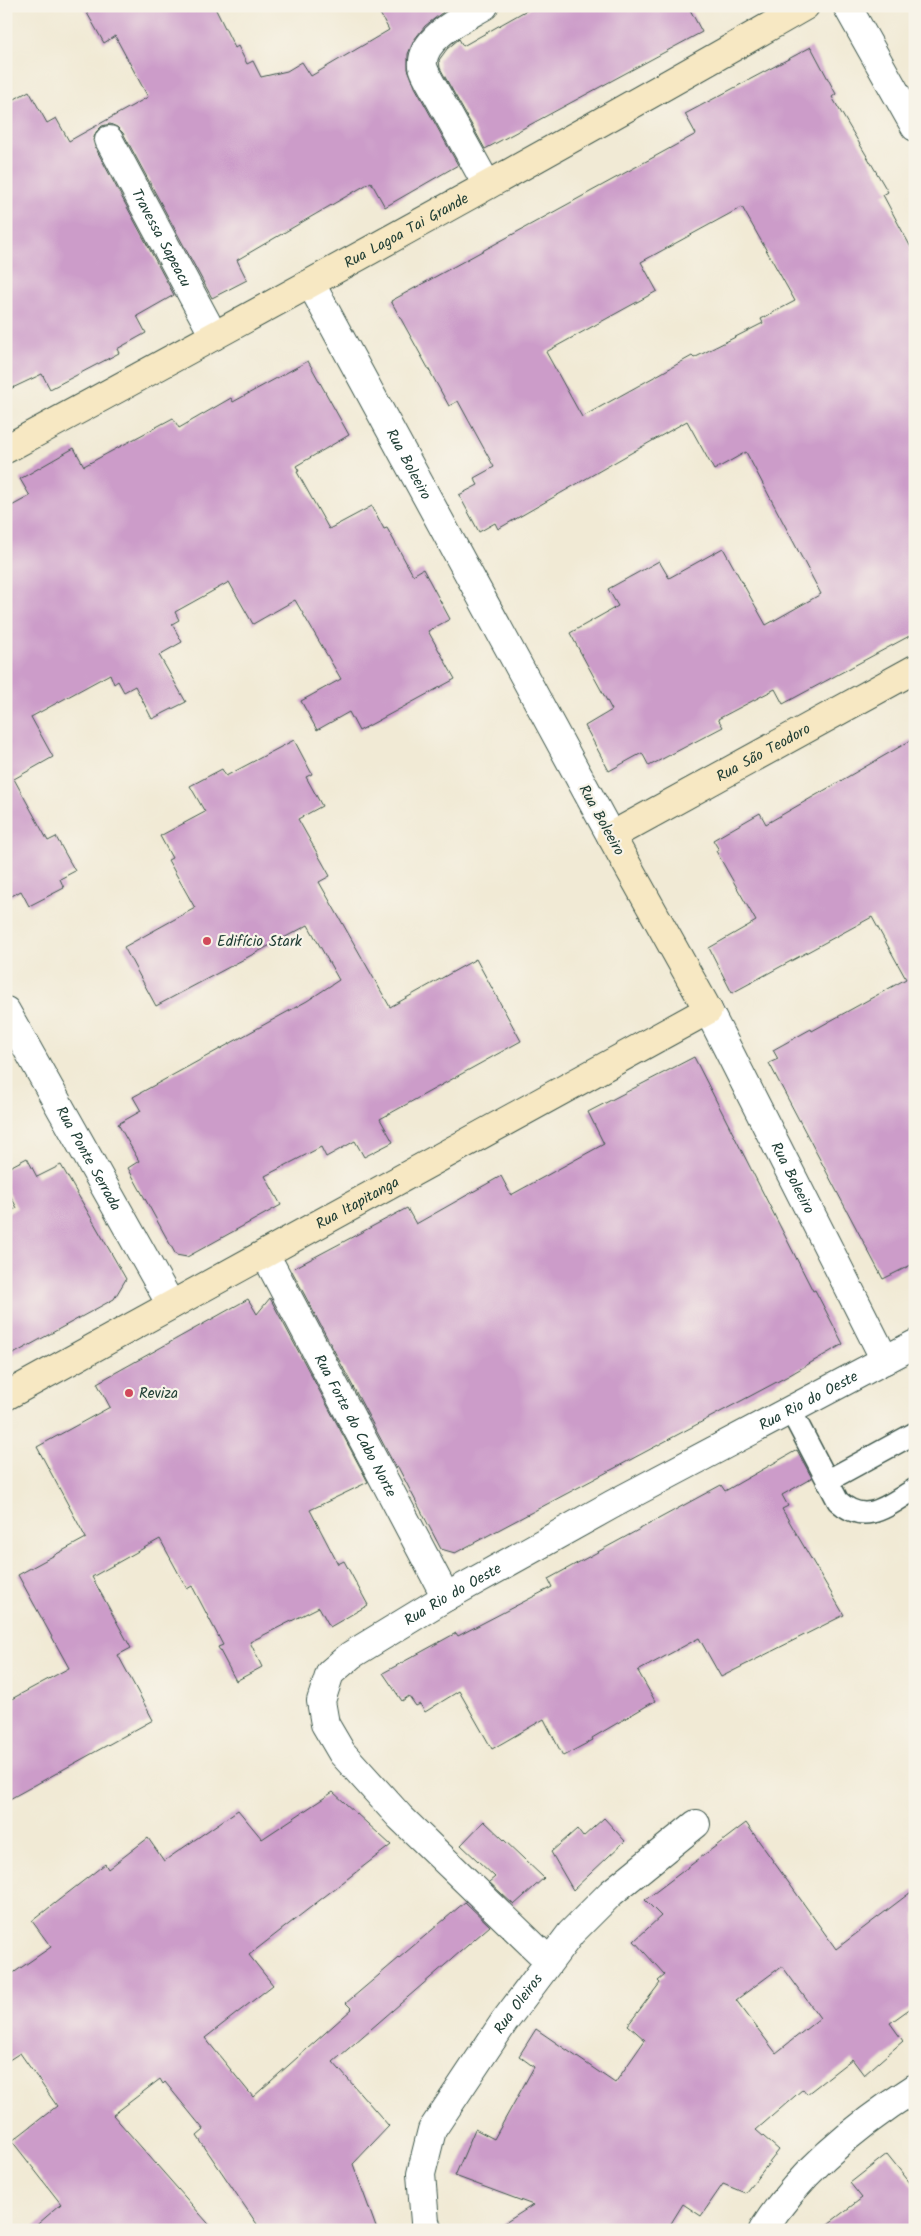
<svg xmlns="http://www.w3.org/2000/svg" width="921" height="2236" font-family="Kalam,sans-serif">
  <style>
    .building { fill: #cc9cc9; fill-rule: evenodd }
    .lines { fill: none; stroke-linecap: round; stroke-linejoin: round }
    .lane-casing { stroke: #3e574c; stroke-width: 24 }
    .street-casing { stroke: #3e574c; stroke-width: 30 }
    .secondary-casing { stroke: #3e574c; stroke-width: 30 }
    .lane { stroke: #fff; stroke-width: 21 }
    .street { stroke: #fff; stroke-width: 28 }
    .secondary { stroke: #f7e8c3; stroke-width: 28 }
    .poi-dot { fill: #d1495b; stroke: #f7f3e8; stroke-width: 2 }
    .labels { text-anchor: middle; stroke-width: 4.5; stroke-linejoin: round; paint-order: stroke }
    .street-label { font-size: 15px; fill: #1f3d34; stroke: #f7f3e8 }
    .poi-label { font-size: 15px; fill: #1f3d34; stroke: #f7f3e8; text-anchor: start }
  </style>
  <rect width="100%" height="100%" fill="#f7f3e8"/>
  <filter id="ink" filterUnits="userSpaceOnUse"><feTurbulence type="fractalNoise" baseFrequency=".02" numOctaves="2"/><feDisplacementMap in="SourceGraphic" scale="10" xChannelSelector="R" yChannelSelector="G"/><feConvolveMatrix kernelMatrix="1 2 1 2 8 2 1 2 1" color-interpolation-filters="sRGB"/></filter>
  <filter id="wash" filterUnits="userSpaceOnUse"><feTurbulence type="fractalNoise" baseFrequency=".0096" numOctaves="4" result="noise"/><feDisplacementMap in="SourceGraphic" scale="20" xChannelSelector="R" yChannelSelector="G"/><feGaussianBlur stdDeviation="1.12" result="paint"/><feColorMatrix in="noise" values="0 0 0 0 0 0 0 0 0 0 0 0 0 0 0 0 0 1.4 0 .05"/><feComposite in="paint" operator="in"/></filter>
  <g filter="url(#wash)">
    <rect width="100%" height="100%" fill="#f1ead5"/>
    <g id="blocks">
      <!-- building -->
      <path class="building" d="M83 6H214L235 48 238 46 247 64 253 61 261 77 287 71 302 62 311 76 389 30 376 6H440L443 12 425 26 414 40 408 54V69L415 87 458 165 385 207 371 182 237 260 247 280 212 298 123 133 117 127 110 124 102 126 96 132 93 140 95 147 174 295 137 316 146 333 117 349 119 353 50 389 42 374 6 391V104L29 91 47 123 56 118 69 141 148 97 115 36 104 43Z
        M534 6H688L702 32 485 149 440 68 439 60 447 49 459 39 463 46Z
        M811 47 836 94 832 97 888 192 883 195 915 255V633L783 704 775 689 718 719 723 727 649 766 642 753 609 771 585 726 612 710 570 633 618 606 608 589 659 561 669 578 723 548 766 625 821 594 746 452 714 470 687 421 498 529 495 523 479 532 459 495 478 485 474 478 494 467 458 401 449 406 391 301 696 134 685 114ZM742 207 795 301 761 319 763 323 694 358 692 356 582 417 546 352 657 291 641 262Z
        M308 361 349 435 296 466 299 471 297 472 329 529 372 506 384 529 387 528 413 575 423 569 450 619 428 631 455 679 359 731 349 712 317 730 301 701 341 679 295 600 253 624 229 582 175 612 179 620 172 624 182 642 159 655 186 702 152 719 135 686 124 692 118 681 114 684 110 674 31 717 53 757 14 779 48 841 56 837 75 871 60 879 64 888 29 906 21 891 6 899V509L30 496 20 479 74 448 84 466 173 418 179 428 231 398 233 402Z
        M915 738V1263L883 1279 769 1063 778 1059 773 1050 811 1029 812 1031 906 979 872 917 732 993 709 948 756 921 716 851 719 850 713 840 760 813 766 824Z
        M294 740 312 774 306 777 322 806 298 819 330 876 319 882 390 1007 476 959 521 1041 380 1119 393 1142 364 1157 355 1141 326 1157 321 1147 265 1176 281 1205 187 1257 176 1255 128 1168 139 1161 118 1124 141 1111 133 1097 307 1001 339 980 308 925 156 1006 124 947 195 908 168 860 172 858 160 836 205 812 190 786 222 769 226 776Z
        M694 1057 813 1291 815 1290 843 1344 788 1376 455 1553 441 1549 398 1467 396 1468 292 1271 296 1267 407 1208 416 1224 501 1176 511 1195 604 1144 588 1112Z
        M27 1158 37 1177 61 1165 126 1279 114 1299 6 1358V1213L17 1208 6 1187V1169Z
        M270 1298 368 1482 310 1510 338 1564 344 1561 368 1605 330 1627 319 1607 250 1642 262 1667 236 1681 218 1647 223 1645 192 1586 187 1589 160 1539 92 1577 131 1648 118 1655 153 1720 6 1801V1702L69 1668 18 1575 86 1538 37 1447 110 1407 97 1383 248 1299 257 1314Z
        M797 1450 812 1478 782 1495 788 1506 782 1509 844 1615 721 1677 699 1638 638 1671 655 1701 592 1738 593 1740 563 1756 544 1719 492 1749 459 1691 425 1712 420 1704 416 1706 409 1696 402 1701 383 1673 456 1633 458 1636 552 1587 548 1579 721 1485 725 1491Z
        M333 1792 391 1845 249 1955 273 1985 205 2038 253 2097 352 2009 346 2003 465 1902 490 1926 333 2062 389 2126 353 2164 377 2230H261L197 2136 204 2130 165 2082 163 2084 160 2079 113 2115 214 2230H31L61 2204 12 2141 57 2106 20 2053 6 2062V1978L51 1947 32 1921 105 1864 108 1869 148 1838 164 1861 238 1810 262 1839Z
        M604 1818 625 1841 573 1890 551 1852 577 1829 583 1837Z
        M484 1821 544 1878 514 1905 489 1882 495 1877 461 1845Z
        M746 1823 836 1949 915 1889V2005L890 2023 903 2041 864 2075 852 2059 807 2094 803 2089 756 2130 779 2150 762 2172 745 2193 723 2184 701 2216 683 2204 667 2230H494L533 2205 455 2176 475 2129 494 2139 534 2067 519 2056 536 2029 615 2083 645 2040 628 2025 660 1983 658 1981 665 1975 634 1941 661 1916 645 1900ZM782 1966 820 2018 776 2053 736 2000Z
        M887 2154 915 2189V2230H820L862 2198 850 2183Z"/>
    </g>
  </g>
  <g filter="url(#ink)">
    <use href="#blocks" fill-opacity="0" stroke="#3e574c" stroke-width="1"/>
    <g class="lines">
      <!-- lane casing -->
      <g class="lane-casing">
        <path id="lane" d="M791 1411 838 1501C866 1527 888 1505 915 1489
          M827 1481 915 1433"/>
      </g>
      <!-- street casing -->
      <g class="street-casing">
        <g id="street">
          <path d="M484 6C464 18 420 38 423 66 424 71 427 76 429 80L487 185"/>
          <path d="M847 6 915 127"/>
          <path id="s1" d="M109 140 214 336"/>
          <path id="s2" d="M311 284 611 836"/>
          <path id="s3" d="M708 1010 885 1360"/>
          <path id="s4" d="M6 1011 171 1305"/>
          <path id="s5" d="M265 1254 446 1597"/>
          <path id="s6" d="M549 1961 400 1817 342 1753 325 1724 321 1701 330 1673 351 1655 446 1597 613 1504 915 1344"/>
          <path id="s7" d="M428 2230 425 2222 421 2174 432 2130 504 2022 571 1933 611 1893 696 1824"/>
          <path d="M763 2230C800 2171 857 2125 915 2088"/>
        </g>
      </g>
      <!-- secondary casing -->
      <g class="secondary-casing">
        <g id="secondary">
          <path id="s8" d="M6 449C274 304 541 158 805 6"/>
          <path id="s9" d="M6 1396 708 1010 611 836 915 669"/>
        </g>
      </g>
      <!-- lane -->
      <use href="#lane" class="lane"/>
      <!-- street -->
      <use href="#street" class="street"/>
      <!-- secondary -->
      <use href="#secondary" class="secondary"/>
    </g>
  </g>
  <!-- markers -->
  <g class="poi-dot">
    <circle cx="207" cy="941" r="5"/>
    <circle cx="129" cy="1393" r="5"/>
  </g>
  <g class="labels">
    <!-- street labels -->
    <g class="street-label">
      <text dy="5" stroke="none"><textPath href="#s8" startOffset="456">Rua Lagoa Tai Grande</textPath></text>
      <text dy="5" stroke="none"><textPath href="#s1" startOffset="111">Travessa Sapeacu</textPath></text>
      <text dy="5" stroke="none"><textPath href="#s2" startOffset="205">Rua Boleeiro</textPath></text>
      <text dy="5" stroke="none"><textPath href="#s9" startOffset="1174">Rua São Teodoro</textPath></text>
      <text transform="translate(602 820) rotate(61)" y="5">Rua Boleeiro</text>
      <text dy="5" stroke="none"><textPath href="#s4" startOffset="169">Rua Ponte Serrada</textPath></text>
      <text dy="5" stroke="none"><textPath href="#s3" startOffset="188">Rua Boleeiro</textPath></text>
      <text dy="5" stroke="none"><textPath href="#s9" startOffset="401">Rua Itapitanga</textPath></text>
      <text dy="5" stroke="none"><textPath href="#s6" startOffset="931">Rua Rio do Oeste</textPath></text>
      <text dy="5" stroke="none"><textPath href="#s5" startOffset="194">Rua Forte do Cabo Norte</textPath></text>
      <text dy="5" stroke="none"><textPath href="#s6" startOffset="526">Rua Rio do Oeste</textPath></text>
      <text dy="5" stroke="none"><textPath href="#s7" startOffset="255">Rua Oleiros</textPath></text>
    </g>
    <!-- poi labels -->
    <g class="poi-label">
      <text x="217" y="946">Edifício Stark</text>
      <text x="139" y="1398">Reviza</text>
    </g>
  </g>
  <!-- margin -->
  <rect width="921" height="2236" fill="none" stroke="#f7f3e8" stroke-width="25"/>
</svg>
